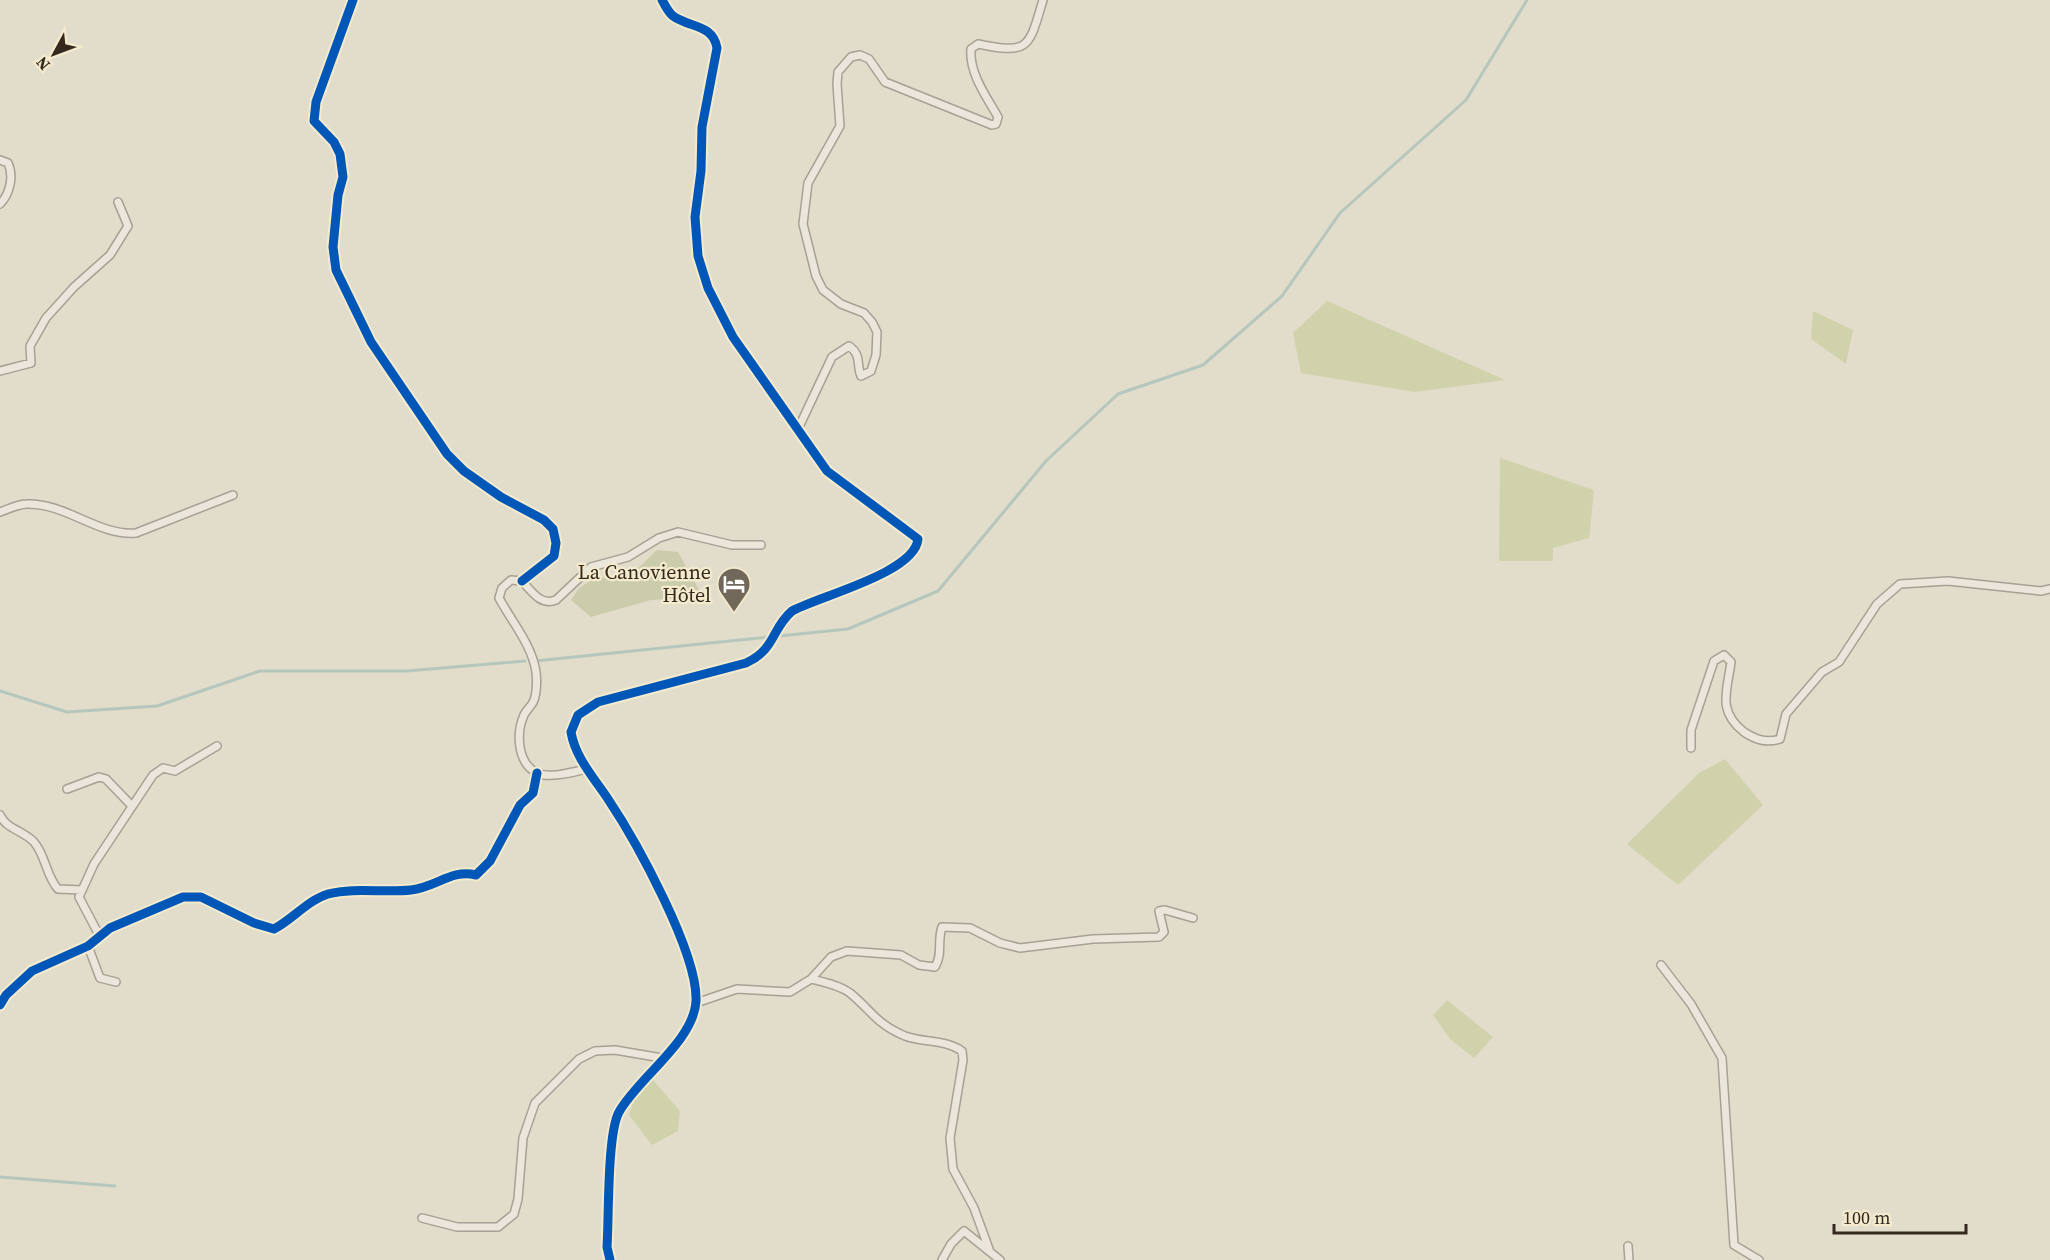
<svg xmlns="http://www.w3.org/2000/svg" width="2050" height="1260" font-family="'Source Serif 4',serif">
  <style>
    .green { fill: #d0d2ac }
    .cemetery { fill: #cbccac }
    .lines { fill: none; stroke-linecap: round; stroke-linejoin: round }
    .stream { stroke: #b5c7bd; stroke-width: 3 }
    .street-casing { stroke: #a7a094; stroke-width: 10 }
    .street { stroke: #eae6db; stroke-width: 7 }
    .cycleway-casing { stroke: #f4ebce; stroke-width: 13 }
    .cycleway { stroke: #0057b8; stroke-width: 9 }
    .labels { text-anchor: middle; stroke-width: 4.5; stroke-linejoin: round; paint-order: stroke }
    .poi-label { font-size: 20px; fill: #34291c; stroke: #f4ebce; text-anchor: end }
  </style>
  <rect width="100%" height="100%" fill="#e2dcca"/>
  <!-- green -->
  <path class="green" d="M1327 301 1505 380 1415 392 1301 373 1293 333Z
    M1813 311 1853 330 1846 364 1811 339Z
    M1500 458 1594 490 1589 538 1553 548V561H1499Z
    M1725 759 1763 805 1678 885 1627 844 1699 773Z
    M1447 1000 1493 1037 1474 1058 1451 1040 1433 1015Z
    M652 1079 680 1111 678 1131 652 1145 629 1115 634 1100Z"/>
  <!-- cemetery -->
  <path class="cemetery" d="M657 550 678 552 703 597 651 600 591 617 571 600 579 588 597 577 619 578 637 569Z"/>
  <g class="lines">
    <!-- stream -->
    <path class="stream" d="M535 661 848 629 938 591 1046 461 1118 394 1203 365 1282 296 1340 213 1466 100 1527 0
      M0 691 67 712 157 706 260 671H407L525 661
      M0 1177 115 1186"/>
    <!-- street casing -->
    <g class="street-casing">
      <path id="street" d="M353 0 316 102 314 121 334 142 340 154 343 177 338 195 333 247 336 270 371 342 447 454 464 471 501 497 544 520 553 529 556 543 554 556 522 581
        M0 160 8 163C14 176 10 194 0 204
        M0 371 31 363 30 346 46 318 74 287 110 255 128 226 118 202
        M798 429 832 357 849 346C862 355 856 364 861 376L871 371 876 355 877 332 872 322 864 313 841 304 823 290 816 276 803 224 808 183 840 126 837 84 838 72 851 57 860 55 869 59 885 82 992 125 996 124 998 117C986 96 969 73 971 49L978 44C1030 55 1029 47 1043 0
        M0 512C9 509 18 504 27 504 66 503 98 536 136 533L233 495
        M1691 748V730L1714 661 1724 655 1731 662C1727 692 1717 711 1744 732 1756 740 1766 743 1780 739L1786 714 1822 672 1839 662 1877 604 1900 584 1948 581 2041 591 2050 589
        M587 769C573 772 549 779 537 773 517 763 516 733 524 715 526 711 529 708 532 704 537 697 537 681 536 672 532 645 512 622 499 598L502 588 511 580 522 581C532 592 541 606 556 600L591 567 628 557 659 538 678 532 732 545H761
        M67 789 99 777 106 779 132 806
        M0 815C6 829 24 831 34 842 46 856 46 876 58 889L82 890
        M99 935 79 897 94 864 153 775 163 768 175 771 217 746
        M88 946 100 978 116 982
        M1661 965 1691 1004 1722 1058 1734 1245 1759 1260
        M811 979C823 982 839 985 850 993 871 1010 876 1024 905 1036 924 1043 945 1039 962 1051L963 1060 950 1138 953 1169 974 1208 989 1249
        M696 1003 737 989 790 992 811 979 831 957 847 951 901 955 919 965 935 967C943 954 937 941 942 927L970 928 1000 943 1020 948 1093 939 1159 937 1164 932 1159 911 1165 910 1193 918
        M0 1005 6 995 32 971 88 946 110 928 183 897H201L254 923 274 929C293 919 308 900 328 894 355 887 384 893 411 890 437 887 451 869 476 875L490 861 520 805 533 793 537 773
        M422 1218 457 1227H498L514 1214 518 1199 523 1138 535 1103 579 1059 595 1051 615 1050 662 1058
        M1628 1246 1629 1260
        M610 1260 607 1247C609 1218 607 1134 619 1112 638 1078 694 1041 696 1001 698 953 636 841 608 799 594 778 575 757 571 732L578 715 598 702 746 663C776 649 771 629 792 611 819 596 915 573 918 539L827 471 733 337 708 288 698 256 695 217 701 171 702 127 717 48C713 24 690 28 673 16 668 12 665 5 662 0
        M942 1260 951 1244 964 1231 1000 1260"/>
    </g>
    <!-- street -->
    <use href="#street" class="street"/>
    <!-- cycleway casing -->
    <g class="cycleway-casing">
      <path id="cycleway" d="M353 0 316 102 314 121 334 142 340 154 343 177 338 195 333 247 336 270 371 342 447 454 464 471 501 497 544 520 553 529 556 543 554 556 522 581
        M0 1005 6 995 32 971 88 946 110 928 183 897H201L254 923 274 929C293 919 308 900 328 894 355 887 384 893 411 890 437 887 451 869 476 875L490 861 520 805 533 793 537 773
        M610 1260 607 1247C609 1218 607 1134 619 1112 638 1078 694 1041 696 1001 698 953 636 841 608 799 594 778 575 757 571 732L578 715 598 702 746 663C776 649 771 629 792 611 819 596 915 573 918 539L827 471 733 337 708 288 698 256 695 217 701 171 702 127 717 48C713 24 690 28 673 16 668 12 665 5 662 0"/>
    </g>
    <!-- cycleway -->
    <use href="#cycleway" class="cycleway"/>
  </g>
  <!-- icons -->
  <defs>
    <g id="hotel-pin" transform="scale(1.725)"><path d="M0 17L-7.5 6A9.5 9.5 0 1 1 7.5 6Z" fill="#716859" stroke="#f4ebce"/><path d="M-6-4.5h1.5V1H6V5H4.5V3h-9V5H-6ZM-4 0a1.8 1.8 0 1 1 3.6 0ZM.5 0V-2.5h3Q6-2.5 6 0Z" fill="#fff"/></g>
  </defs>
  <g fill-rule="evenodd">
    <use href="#hotel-pin" x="734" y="584"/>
  </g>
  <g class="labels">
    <!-- poi labels -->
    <g class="poi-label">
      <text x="711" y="579">La Canovienne<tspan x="711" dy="23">Hôtel</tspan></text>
    </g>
  </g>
  <!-- north arrow -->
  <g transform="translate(54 54) rotate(229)" stroke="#f4ebce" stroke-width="4.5" paint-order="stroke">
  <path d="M0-4.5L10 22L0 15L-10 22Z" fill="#34291c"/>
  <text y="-9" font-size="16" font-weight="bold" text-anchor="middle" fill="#34291c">N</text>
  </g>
  <!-- scale -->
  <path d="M1834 1224v9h132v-9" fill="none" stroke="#34291c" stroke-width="3"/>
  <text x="1843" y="1224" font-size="18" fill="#34291c" stroke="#f4ebce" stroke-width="4.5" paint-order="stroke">100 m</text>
</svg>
